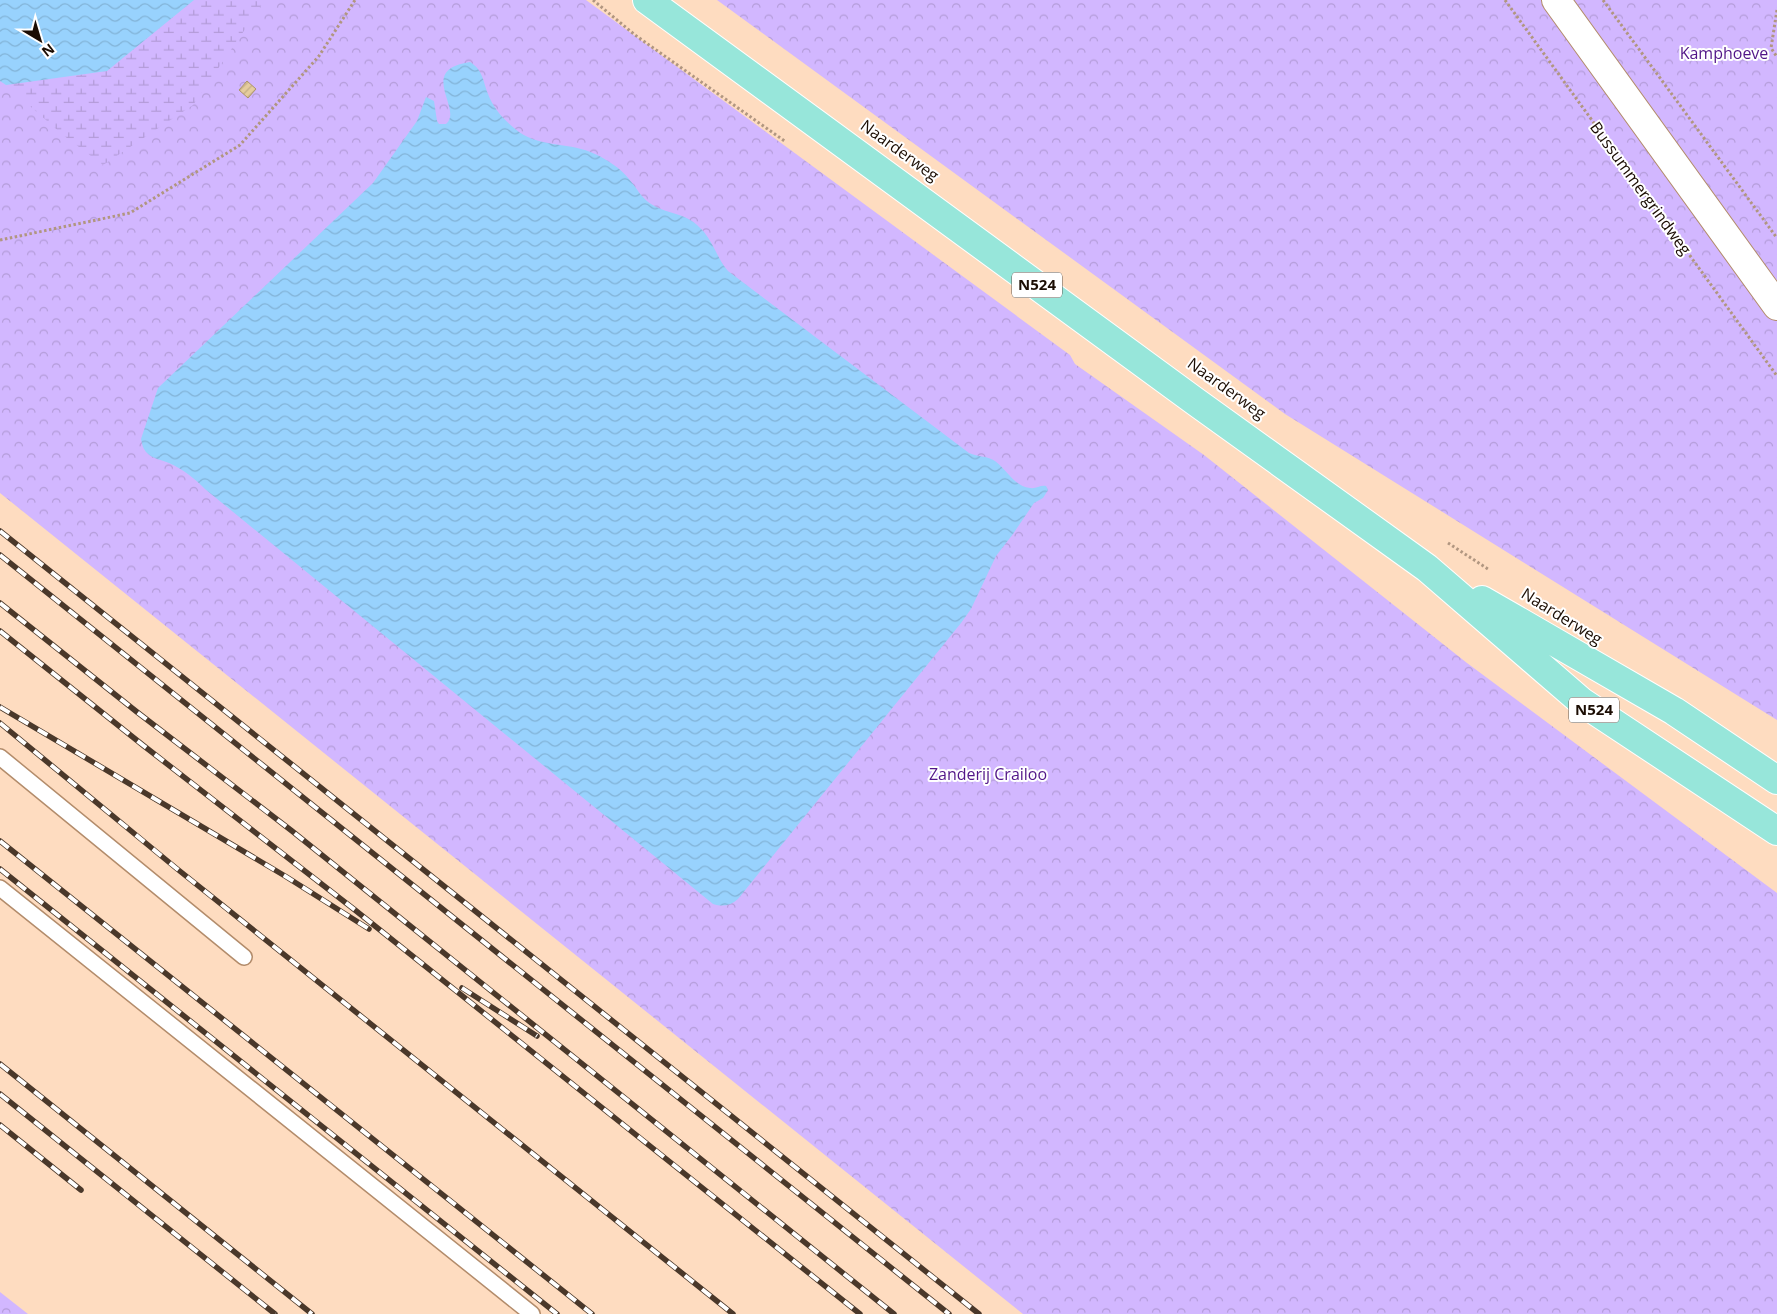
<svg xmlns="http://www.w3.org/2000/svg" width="1777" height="1314" font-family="'Open Sans',sans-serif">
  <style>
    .forest { fill: url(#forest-crowns) }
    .wetland { fill: url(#wetland-marsh) }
    .water { fill: url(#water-waves) }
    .building { fill: url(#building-hatch); stroke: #ac9468 }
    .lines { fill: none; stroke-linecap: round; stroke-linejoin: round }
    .service-casing { stroke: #b38c6b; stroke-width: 18 }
    .minor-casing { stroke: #b38c6b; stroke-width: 30 }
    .primary-casing { stroke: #fff; stroke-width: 30 }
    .path { stroke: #b19680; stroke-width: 3; stroke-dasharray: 2.5 2.5; stroke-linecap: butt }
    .service { stroke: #fff; stroke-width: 15 }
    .minor { stroke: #fff; stroke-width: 28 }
    .primary { stroke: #97e6da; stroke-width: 28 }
    .rail-casing { stroke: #4a382a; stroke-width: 5.5 }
    .rail { stroke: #fff; stroke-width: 4; stroke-dasharray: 11; stroke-linecap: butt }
    .labels { text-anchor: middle; stroke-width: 4; stroke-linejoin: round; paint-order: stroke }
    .shield { fill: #fff; stroke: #5f564f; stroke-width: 1 }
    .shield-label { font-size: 15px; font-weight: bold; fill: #1b0d03 }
    .park-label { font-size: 16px; fill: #521688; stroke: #fff }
    .street-label { font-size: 16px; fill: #1b0d03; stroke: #fff }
  </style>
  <defs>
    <pattern id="forest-crowns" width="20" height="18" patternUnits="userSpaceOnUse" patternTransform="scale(1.25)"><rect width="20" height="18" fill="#d2b7ff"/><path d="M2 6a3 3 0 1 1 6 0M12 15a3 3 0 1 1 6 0" fill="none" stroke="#b49cd9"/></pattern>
    <pattern id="wetland-marsh" width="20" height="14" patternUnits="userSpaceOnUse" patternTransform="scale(1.25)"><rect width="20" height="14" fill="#d2b7ff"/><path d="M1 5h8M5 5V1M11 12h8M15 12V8" fill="none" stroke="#b49cd9"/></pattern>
    <pattern id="water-waves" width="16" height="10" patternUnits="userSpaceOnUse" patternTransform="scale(1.25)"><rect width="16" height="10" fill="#98d2fd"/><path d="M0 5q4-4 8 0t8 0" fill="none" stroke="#82b3d7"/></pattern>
    <pattern id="building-hatch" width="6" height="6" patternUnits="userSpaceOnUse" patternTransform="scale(1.25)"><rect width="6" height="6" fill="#e5cc9e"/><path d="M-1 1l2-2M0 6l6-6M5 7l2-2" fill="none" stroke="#c4ae86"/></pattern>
  </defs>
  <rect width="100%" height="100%" fill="#fedcc0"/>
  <!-- forest -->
  <path class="forest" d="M0 0H586L1070 355 1075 364 1204 455 1467 663 1777 893V1314H1023L0 493Z
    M717 0H1777V720L1285 414Z
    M0 1291V1292L28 1314H0Z"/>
  <!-- wetland -->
  <path class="wetland" d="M194 0H265L193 105 103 165 63 135 6 85 107 71Z"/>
  <!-- water -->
  <path class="water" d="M0 0H194L107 71 6 85 0 81Z
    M470 62C483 70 483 81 488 94 494 110 506 122 519 132 542 148 571 142 595 154 608 160 620 168 629 179 636 187 642 199 651 204 672 217 685 210 704 232 714 244 718 260 728 271L969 453C978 457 988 456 995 461 1007 470 1015 487 1030 488 1036 489 1040 485 1046 486L1048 490 1043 498 1034 503 1013 534 996 556 971 609 961 623 738 899C730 906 723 907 713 904L205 489C195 479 183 469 169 463 162 460 153 459 147 453 143 449 142 444 141 439L158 388 373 183 417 121 426 97 434 101 437 121 439 124H446C464 109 416 70 470 62Z"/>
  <!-- building -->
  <path class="building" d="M247 81 256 89 248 98 239 90Z"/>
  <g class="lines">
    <!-- service casing -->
    <g class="service-casing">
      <path id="service" d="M0 757 244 957
        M0 888 532 1314"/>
    </g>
    <!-- minor casing -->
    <g class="minor-casing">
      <path id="minor" d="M1556 0 1777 306"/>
    </g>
    <!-- primary casing -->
    <g class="primary-casing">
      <path id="primary" d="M647 0 1196 402 1427 568 1582 702 1777 831
        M1482 600 1674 711 1777 780"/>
    </g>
    <!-- path -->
    <path class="path" d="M593 0 635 35 786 142
      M1505 0 1777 376
      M1603 0 1777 238
      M1777 10 1771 48 1777 57
      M0 240 130 213 240 145 319 56 355 0
      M1448 543 1488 569"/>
    <!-- service -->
    <use href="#service" class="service"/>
    <!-- minor -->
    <use href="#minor" class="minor"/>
    <!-- primary -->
    <use href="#primary" class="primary"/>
    <!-- rail casing -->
    <g class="rail-casing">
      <path id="rail" d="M0 531 979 1314
        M0 555 949 1314
        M0 603 137 712 292 831 894 1314
        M0 631 144 746 355 910 860 1314
        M0 707 285 876 369 929
        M0 723 176 868 733 1314
        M0 841 592 1314
        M0 869 557 1314
        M462 988 537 1036
        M0 1064 312 1314
        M0 1094 275 1314
        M0 1125 81 1190"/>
    </g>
    <!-- rail -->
    <use href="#rail" class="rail"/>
  </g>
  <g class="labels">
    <!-- shield labels -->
    <g class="shield">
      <rect x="1012" y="272.5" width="50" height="25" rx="4"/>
      <rect x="1569" y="697.5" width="50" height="25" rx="4"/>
    </g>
    <g class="shield-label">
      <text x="1037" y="290">N524</text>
      <text x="1594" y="715">N524</text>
    </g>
    <!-- park labels -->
    <g class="park-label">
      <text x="1724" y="59">Kamphoeve</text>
      <text x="988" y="780">Zanderij Crailoo</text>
    </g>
    <!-- street labels -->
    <g class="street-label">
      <text transform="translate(900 150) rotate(36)" y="6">Naarderweg</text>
      <text transform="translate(1641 188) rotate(54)" y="6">Bussummergrindweg</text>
      <text transform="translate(1227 388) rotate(36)" y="6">Naarderweg</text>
      <text transform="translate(1562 616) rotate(32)" y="6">Naarderweg</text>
    </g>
  </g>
  <!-- north arrow -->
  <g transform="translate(40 40) rotate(142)" stroke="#ffffff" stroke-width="4" paint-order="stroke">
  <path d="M0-4L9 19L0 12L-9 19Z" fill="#1b0d03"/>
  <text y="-8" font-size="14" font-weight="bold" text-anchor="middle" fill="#1b0d03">N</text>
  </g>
</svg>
